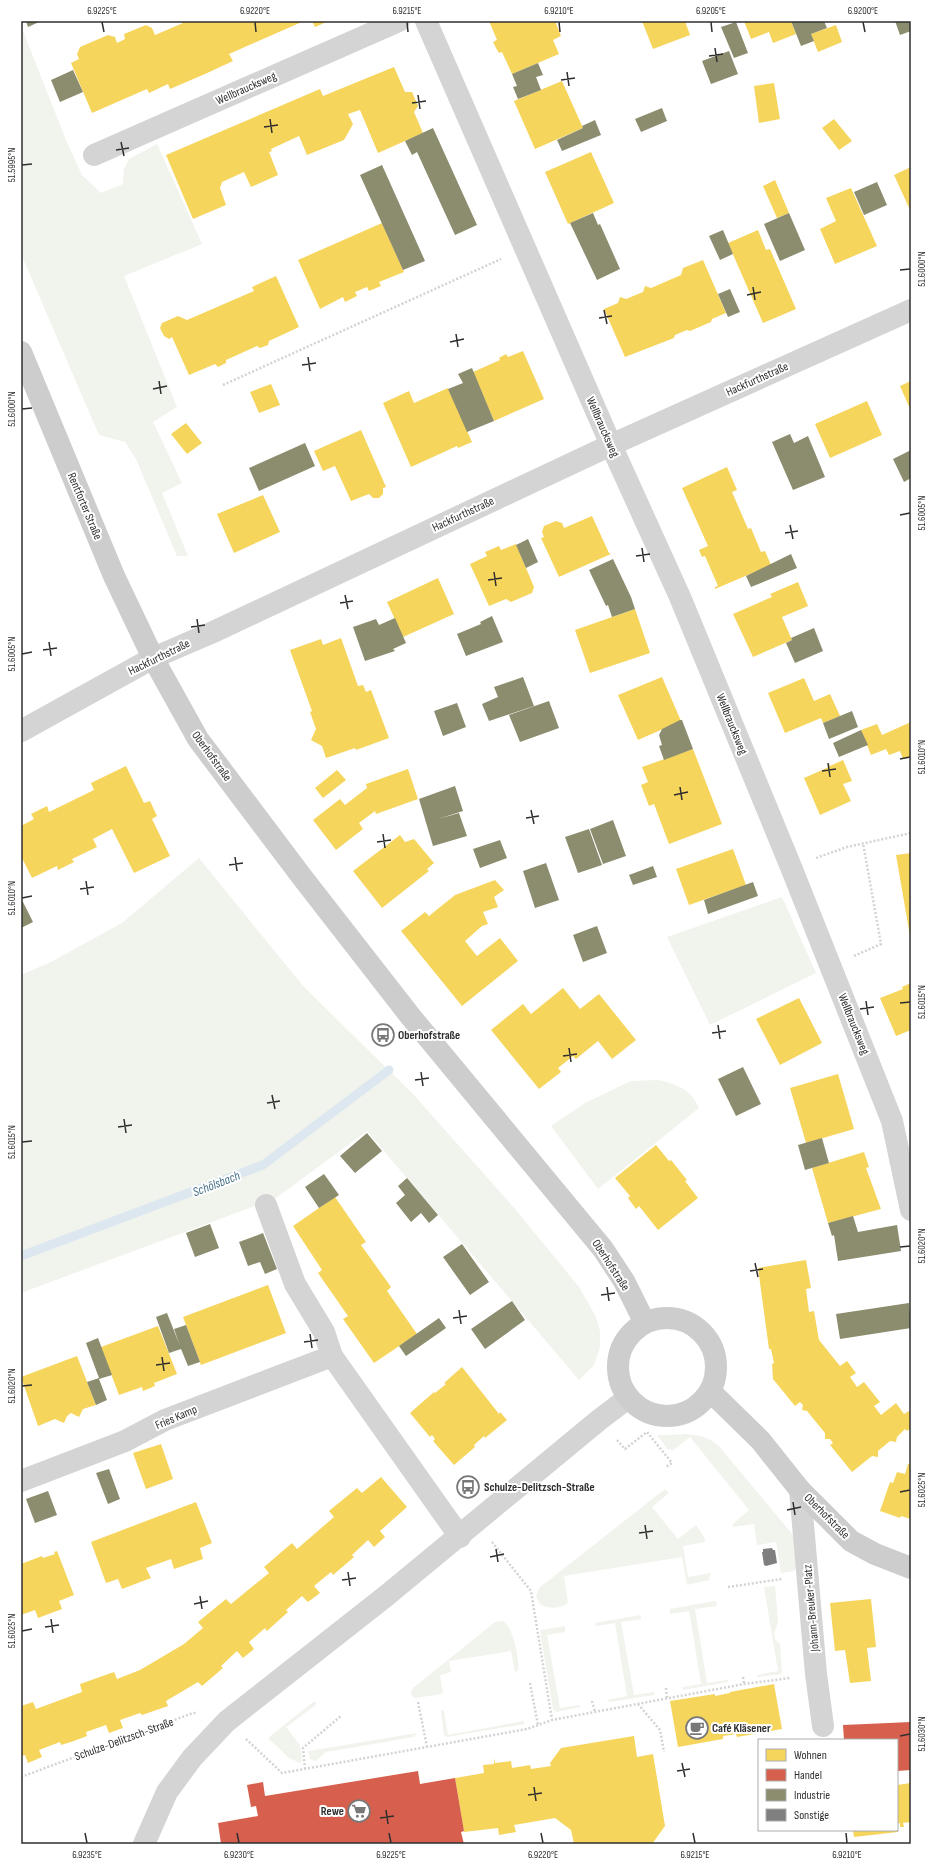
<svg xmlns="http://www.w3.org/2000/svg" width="932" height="1865" font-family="'Sofia Sans Condensed',sans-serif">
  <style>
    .green { fill: #f1f3ed }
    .homes { fill: #f6d55c }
    .shops { fill: #d6604d }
    .industry { fill: #8c8c6e }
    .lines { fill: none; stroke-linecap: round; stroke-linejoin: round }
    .stream { stroke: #dce7ef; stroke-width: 9 }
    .building { fill: #7f7f7f }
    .path { stroke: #d3d3d3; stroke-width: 2.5; stroke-dasharray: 2 2; stroke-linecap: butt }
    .pedestrian { stroke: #d4d4d4; stroke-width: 22 }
    .minor { stroke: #d4d4d4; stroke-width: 22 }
    .tertiary { stroke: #d4d4d4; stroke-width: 22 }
    .secondary { stroke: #cdcdcd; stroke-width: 22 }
    .ticks { fill: none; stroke: #2f2f2f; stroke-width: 1.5 }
    .labels { text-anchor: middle; stroke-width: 4; stroke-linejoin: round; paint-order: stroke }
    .street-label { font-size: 12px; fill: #2f2f2f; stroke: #fff }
    .poi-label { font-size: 12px; font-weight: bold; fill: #2f2f2f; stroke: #fff; text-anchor: start }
    .water-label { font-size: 13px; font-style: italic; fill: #466f88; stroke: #fff }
    .neatline { fill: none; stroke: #2f2f2f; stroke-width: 1.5 }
    .ticks-label { font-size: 10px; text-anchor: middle; fill: #2f2f2f }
  </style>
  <rect width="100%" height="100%" fill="#fff"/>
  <!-- green -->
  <path class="green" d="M21 26 66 140 82 175 101 193 123 184 124 169 129 159 157 144 202 244 124 276 177 407 153 422 182 483 162 493 188 556H177L136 459 125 442 99 435 21 254Z
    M199 858 303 986 414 1095 515 1209 579 1287 596 1317 600 1331V1347L594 1365 579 1380 367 1131 276 1198 21 1293V975L51 962 122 923Z
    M782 897 816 973 710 1025 667 937Z
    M659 1080C679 1086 690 1088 699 1108L598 1189 551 1126 585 1103 631 1081Z
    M657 1435C680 1435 699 1430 718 1445L793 1535 796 1568 794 1571 781 1573 776 1542 757 1545 754 1524 733 1527 732 1525 749 1510 690 1437 672 1451 670 1449 668 1450Z
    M665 1489 669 1493 652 1507 678 1539 696 1525 704 1537 705 1542 683 1546 688 1577 711 1573 709 1580 687 1585 682 1557 564 1576 568 1603C561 1609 547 1609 540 1604L536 1596 539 1588Z
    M775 1586 778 1622 774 1634 775 1639 780 1644 782 1672 781 1674 757 1677V1675L778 1671 764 1587Z
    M715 1601 717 1603 716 1606 695 1609 707 1683 728 1680V1682L683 1690 682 1687 701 1684 691 1622 689 1611 670 1614V1609Z
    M641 1615V1619L621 1622 634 1695 654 1692V1695L609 1702 608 1700 627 1696 615 1623 596 1626 595 1623Z
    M503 1621C513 1626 520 1661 518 1671L515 1672 511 1651 449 1661 451 1672 440 1675 443 1693 442 1694 415 1698 412 1696 411 1692 413 1688 495 1622Z
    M565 1626V1632L547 1635 560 1708 580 1705V1707L556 1712 553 1709 540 1631 541 1630Z
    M313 1702H316V1705L286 1727 300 1745 302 1761 300 1763 289 1758 269 1739V1737Z
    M441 1710 444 1711 448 1735 524 1721V1724L447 1737 444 1735Z
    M417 1733 414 1737 326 1752 316 1761 311 1760 308 1752 309 1751Z"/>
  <!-- homes -->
  <path class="homes" d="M182 21H304L229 54 233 61 205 74 170 89 168 84 149 93 147 89 92 113 71 63 79 59 77 54 80 47 108 35 115 37 117 43 125 39 124 34 146 25 152 28 155 35 183 23Z
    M312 21H329L315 27Z
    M489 21H555L561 36 553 40 559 54 512 74 502 52 499 53 496 48 493 42 497 40Z
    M642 21H685L690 35 653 49Z
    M744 21H791L796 34 773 43 769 32 751 39Z
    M836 25 842 42 818 52 811 34Z
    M394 67 405 92H412L418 106 414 112 423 133 378 153 360 110 348 114 353 124 344 140 307 155 299 136 271 149 272 151 269 152 278 175 251 187 244 172 222 182 220 188 226 205 193 219 166 155 320 89 323 96Z
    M562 81 583 128 535 149 514 101Z
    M774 83 780 119 759 123 754 86Z
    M834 119 852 141 839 150 822 128Z
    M591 152 614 203 568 224 545 172Z
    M911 167V212L894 175Z
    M775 180 789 213 777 218 763 186Z
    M851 188 877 246 835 264 820 229 836 221 826 198Z
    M382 223 404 272 379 282 381 286 369 291 367 287 355 292 357 296 345 302 343 297 320 309 298 260Z
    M758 230 766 250 770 249 796 309 763 323 728 243Z
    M703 260 726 313 712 319 711 322 690 331 687 330 675 335 674 338 625 357 604 309 618 303 620 297 626 299 643 292 645 286 651 288 681 275 683 268Z
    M276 276 299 327 269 341 268 345 260 348 257 346 226 360V363L218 367 215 364 189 375 172 337 169 339 164 336 160 328 162 323 178 316 187 320 254 291 252 287Z
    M523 351 544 399 494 421 473 372 500 360 499 358 506 354 508 357Z
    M911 381V411L900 386Z
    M271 384 280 405 259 413 250 392Z
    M448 388 472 442 458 448 457 446 411 467 383 403 409 391 414 403Z
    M867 401 882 435 830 458 815 424Z
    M186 423 202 443 187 454 171 434Z
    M361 430 386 487 383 488V494L379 498H373L369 494 351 501 335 466 323 471 314 451Z
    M727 467 737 490 732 492 748 529 751 528 761 552 765 551 771 565 715 589V587L718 586 705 556 702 557 699 550 708 546 682 488Z
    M263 495 280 532 234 553 217 514Z
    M592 516 609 553 611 554 559 577 541 538 544 537 542 532 544 526 556 521 562 523 564 528Z
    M516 544 534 587 532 593 511 602 506 599 489 606 470 564 487 556 485 552 499 546 501 550Z
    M438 578 454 614 403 637 387 602Z
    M798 582 808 606 782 617 792 640 753 657 733 614 772 597 770 594Z
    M635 609 650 653 590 673 575 630Z
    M341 638 358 686 363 685 366 692 371 690 389 738 356 750 355 748 326 758 322 746 311 740 316 729 310 712 312 711 290 650 321 639 323 645Z
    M662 677 681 721 638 740 618 695Z
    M804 678 814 701 830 694 840 716 823 723 821 718 785 733 768 693Z
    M911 722V756L903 759 900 751 889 755 886 749 871 755 861 730 877 724 882 735Z
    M693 749 722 824 669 844 654 804 649 806 641 785 648 782 642 767Z
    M843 760 852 781 843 784 851 801 820 815 804 778 829 767 828 765 829 764 830 766Z
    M126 766 144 803 150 801 157 816 152 819 170 856 134 873 112 829 93 839 97 847 72 859 74 862 58 870 57 866 32 878 21 856V826L34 819 31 814 47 806 49 812 94 790 91 783Z
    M408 769 418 799 376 814 375 811 359 823 363 829 336 850 313 820 340 799 345 805 367 788 366 784Z
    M337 770 346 780 323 798 315 788Z
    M400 835 405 842 414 839 434 863 427 869 429 871 382 908 353 871Z
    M733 849 746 885 689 905 676 869Z
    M911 853V936H910L896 855Z
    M495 880 504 890 494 897 498 907 483 912 488 924 482 926 465 941 477 956 500 938 518 961 462 1006 401 931 425 912 429 916 455 895Z
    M911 983V1030L896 1036 880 998 903 989 902 987Z
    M563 988 580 1009 599 994 636 1040 612 1059 598 1041 576 1059 573 1056 558 1068 561 1072 539 1089 491 1030 523 1004 531 1014Z
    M799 998 822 1043 780 1065 756 1019Z
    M838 1074 854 1129 806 1143 790 1088Z
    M656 1145 669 1161 671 1160 687 1180 685 1181 698 1198 658 1230 639 1206 636 1209 628 1198 630 1196 615 1178Z
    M864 1152 869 1167 866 1168 881 1209 828 1223 812 1168Z
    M335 1197 366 1242 361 1245 391 1287 387 1291 417 1334 374 1363 343 1319 348 1316 318 1273 322 1270 293 1226Z
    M806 1260 811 1288 806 1289 809 1312 814 1311 819 1340 840 1366 847 1361 856 1373 850 1377 857 1387 864 1382 880 1402 874 1406 881 1415 896 1403 904 1414 909 1411 911 1414V1428L907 1431 905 1429 897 1437 896 1442 890 1441 878 1451V1457L872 1456 852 1472 830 1445 833 1443 830 1439H825V1433L807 1411 802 1410 803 1405 800 1402 795 1406 773 1379 772 1364 774 1363 771 1349H769L758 1268Z
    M268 1285 286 1333 201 1365 183 1317Z
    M158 1326 177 1374 154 1383 155 1386 143 1391 142 1387 119 1395 101 1347Z
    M77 1356 96 1405 83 1409 79 1417 71 1413 67 1416 64 1423 55 1419 38 1426 21 1377Z
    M462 1367 499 1414 500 1412 507 1420 485 1438 484 1436 474 1445 475 1447 454 1465 433 1441 435 1439 432 1435 430 1437 410 1413 434 1392 435 1393 446 1384 444 1383Z
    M161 1444 173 1479 146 1489 133 1453Z
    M908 1464H911V1519L901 1516 900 1518 880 1511 890 1482 893 1483 897 1472 905 1474Z
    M381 1477 407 1507 380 1531 385 1537 374 1547 368 1540 352 1555 354 1557 333 1575 331 1572 314 1586 320 1593 308 1602 302 1596 286 1610 288 1612 278 1621 267 1631 265 1628 249 1642 254 1649 243 1658 237 1651 221 1666 223 1668 202 1686 198 1682 166 1701 168 1706 142 1715 140 1713 120 1720 123 1728 109 1733 106 1725 86 1732 87 1736 74 1741 61 1745 60 1742 39 1750 42 1757 28 1763 25 1755 21 1756V1706L33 1702 36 1709 82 1692 80 1684 114 1672 117 1679 140 1670 184 1644 203 1628 198 1622 226 1599 231 1604 269 1573 264 1567 292 1543 297 1549 334 1517 329 1511 357 1488 362 1493Z
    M196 1502 212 1543 200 1548 203 1559 174 1569 171 1559 146 1568 151 1578 122 1589 118 1579 106 1583 91 1542Z
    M57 1551 74 1595 59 1601 62 1609 38 1618 35 1610 21 1615V1564L42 1556 43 1558 55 1554 54 1552Z
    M871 1599 876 1647 867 1648 871 1681 850 1683 845 1650 835 1651 830 1603Z
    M774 1684 782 1729 737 1737 736 1734 723 1736V1739L678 1747 670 1701 715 1694V1696L730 1693V1692Z
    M634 1736 637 1757 653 1754 665 1826 652 1844H574L571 1830 555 1818 514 1825 516 1832 499 1835 498 1828 464 1832 455 1778 484 1773 483 1765 494 1764V1758L495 1763 511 1761 512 1768 530 1765 531 1769 551 1766 550 1763 561 1748Z
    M911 1783V1822L903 1823 904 1827H900V1823L897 1824V1785Z
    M853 1830H898V1832L854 1837Z"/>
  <!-- shops -->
  <path class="shops" d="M911 1722V1770L897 1771V1740H844L843 1725Z
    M418 1771 420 1784 455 1778 464 1831 461 1832 464 1844H221L218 1823 258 1816 256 1806 251 1807 247 1785 263 1782 265 1796Z"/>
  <!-- industry -->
  <path class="industry" d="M26 21H39V22L28 27Z
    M791 21H824L827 28 811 34 814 41 801 46Z
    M895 21H910L911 31 900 35Z
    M736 22 748 53 734 58 721 27Z
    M729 51 738 74 711 84 702 61Z
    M538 63 543 75 536 77 541 90 518 99 513 87 517 86 512 74Z
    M73 70 83 92 60 102 51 80Z
    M662 108 667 121 641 132 635 119Z
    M595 120 601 135 562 151 557 140 583 128 582 126Z
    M433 128 477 225 455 235 417 152 412 155 405 141Z
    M382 165 425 261 403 270 360 175Z
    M877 182 887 205 864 215 854 192Z
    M593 213 598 225 600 224 620 269 597 280 570 223Z
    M789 213 805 250 780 261 764 224Z
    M723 230 733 254 720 260 709 236Z
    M730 289 740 312 728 317 718 294Z
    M472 368 494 421 467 432 448 389 463 383 458 374Z
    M790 434 794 443 808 436 825 477 793 490 772 442Z
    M305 443 315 466 259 491 249 468Z
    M911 450V478L904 482 893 459Z
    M528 539 538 562 526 568 516 545Z
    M791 554 797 568 751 587 746 576Z
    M613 559 631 597 635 609 612 617 608 605 606 606 589 570Z
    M492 616 503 642 466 656 457 634 481 624 480 622Z
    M395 618 406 643 393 649 395 651 365 661 353 627 376 619 379 625Z
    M814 628 823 651 795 663 786 643 792 640 791 638Z
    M523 677 534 706 489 721 482 704 498 697 494 687Z
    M549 701 559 728 520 742 509 715Z
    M457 703 466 727 443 736 434 711Z
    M852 711 858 727 829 739 823 723Z
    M680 720H682L693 749 664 760 659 746 662 745 659 735 662 729Z
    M861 730 868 745 839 757 833 743Z
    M455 786 463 811 438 819 459 813 467 836 433 846 419 799Z
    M613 820 626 856 603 864 590 829Z
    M589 829 602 865 578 873 565 837Z
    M500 840 507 858 480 868 473 849Z
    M546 863 559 900 535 908 523 871Z
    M653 866 657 877 633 885 629 875Z
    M753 882 758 896 708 914 704 900Z
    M21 898 33 922 21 928Z
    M597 926 607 953 583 962 573 935Z
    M743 1067 761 1104 736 1116 718 1079Z
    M367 1133 382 1151 355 1173 340 1156Z
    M822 1138 829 1163 805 1170 798 1145Z
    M324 1174 339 1195 319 1208 305 1187Z
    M407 1178 438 1215 429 1223 421 1213 411 1222 396 1203 405 1195 398 1186Z
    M853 1216 858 1232 897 1225 901 1251 838 1261 834 1235 832 1236 828 1223Z
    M210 1224 219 1248 195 1257 186 1233Z
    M263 1233 277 1269 265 1274 260 1262 248 1266 239 1242Z
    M462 1244 489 1282 470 1295 443 1257Z
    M512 1301 525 1320 485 1349 471 1329Z
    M909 1303 911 1328 840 1339 836 1314Z
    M167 1313 180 1346 174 1329 186 1325 200 1362 188 1366 181 1349 169 1353 156 1317Z
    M439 1318 446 1328 406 1356 399 1346Z
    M98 1338 112 1375 99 1379 107 1400 96 1405 87 1382 99 1378 86 1343Z
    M109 1469 120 1499 108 1504 96 1473Z
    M48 1491 57 1515 35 1523 26 1499Z"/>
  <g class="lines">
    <!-- stream -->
    <path class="stream" d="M21 1256 263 1165 389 1070"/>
  </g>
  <!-- building -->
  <path class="building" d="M772 1548 773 1550H775L777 1563 766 1566 764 1565 762 1552H763V1549Z"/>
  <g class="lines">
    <!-- path -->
    <path class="path" d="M223 385 501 259
      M816 858 847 847 911 833
      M854 956 881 944 863 843
      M617 1440 625 1449 647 1432 672 1463 666 1467
      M492 1542 531 1591 552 1720
      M728 1587 782 1579
      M743 1677 744 1684
      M530 1683 538 1725
      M666 1688 667 1698
      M592 1701 595 1712
      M418 1702 427 1747
      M638 1704 660 1730 664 1752
      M246 1739 282 1773 527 1729 552 1720 744 1684 790 1678
      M305 1769 303 1748 341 1716
      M21 1777 193 1713H197"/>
    <!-- pedestrian -->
    <path class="pedestrian" d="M800 1490 816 1674 823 1726"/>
    <!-- minor -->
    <path class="minor" d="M426 21 611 445 680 597 791 867 892 1121 911 1210
      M94 155 399 21
      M153 658 211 633 611 445 911 310
      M266 1205 295 1284 324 1332 332 1356 460 1537
      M21 1481 125 1441 165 1420 332 1356"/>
    <!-- tertiary -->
    <path class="tertiary" d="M21 731 153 658
      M144 1844 167 1792 192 1758 227 1721 386 1596 599 1420 628 1398"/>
    <!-- secondary -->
    <path class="secondary" d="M21 352 114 576 153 658 198 739 302 877 411 1017 603 1249 624 1281 645 1323
      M618 1367a49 49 0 1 1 98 0a49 49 0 1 1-98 0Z
      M710 1391 761 1441 800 1490 851 1541 875 1554 911 1568"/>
  </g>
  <!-- ticks -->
  <path class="ticks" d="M102 22 104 32M255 22 256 32M407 22 408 32M559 22 560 32M711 22 712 32M863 22 865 32M715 48 717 62M709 56 723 54M567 72 569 86M561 80 575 78M418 95 420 109M412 103 426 101M270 119 272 133M264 127 278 125M121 142 124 156M116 150 129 148M22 165 32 164M900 270 910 269M753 287 755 300M747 295 761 292M604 310 607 324M599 318 612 316M456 334 458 347M450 342 464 339M308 357 310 371M302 365 316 363M159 381 161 394M153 389 167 386M22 409 32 408M900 515 910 513M790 525 793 539M785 533 798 531M642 548 644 562M636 556 650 554M494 572 496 586M488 580 502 578M345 595 348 609M340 603 353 601M197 619 199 633M191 627 205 625M49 642 51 656M43 650 57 648M22 654 32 652M900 759 910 757M828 763 830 777M822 771 836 769M680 787 682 800M674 795 688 792M531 810 534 824M526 818 539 816M383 834 385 848M377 842 391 840M235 857 237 871M229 865 243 863M86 881 88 895M80 889 94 887M22 898 32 896M866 1001 868 1015M900 1003 910 1002M860 1009 874 1007M718 1025 720 1039M712 1033 726 1031M569 1048 571 1062M563 1056 577 1054M421 1072 423 1086M415 1080 429 1078M272 1095 275 1109M267 1103 280 1101M124 1119 126 1133M118 1127 132 1125M22 1142 32 1141M900 1247 910 1246M755 1263 758 1277M750 1271 763 1269M607 1287 609 1301M601 1295 615 1293M459 1310 461 1324M453 1318 467 1316M310 1334 312 1348M304 1342 318 1340M162 1357 164 1371M156 1365 170 1363M22 1386 32 1385M900 1492 910 1490M793 1502 795 1515M787 1510 801 1507M645 1525 647 1539M639 1533 653 1531M496 1549 498 1562M490 1557 504 1554M348 1572 350 1586M342 1580 356 1578M200 1596 202 1609M194 1604 208 1601M51 1619 53 1633M45 1627 59 1625M22 1631 32 1629M900 1736 910 1734M682 1763 685 1777M677 1771 690 1769M534 1787 536 1801M528 1795 542 1793M386 1810 388 1824M380 1818 394 1816M85 1833 87 1843M237 1833 239 1843M389 1833 391 1843M541 1833 543 1843M693 1833 695 1843M846 1833 847 1843"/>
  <!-- icons -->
  <defs>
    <g id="bus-ring" transform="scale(1.15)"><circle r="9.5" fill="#fff" stroke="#787878" stroke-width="1.5"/><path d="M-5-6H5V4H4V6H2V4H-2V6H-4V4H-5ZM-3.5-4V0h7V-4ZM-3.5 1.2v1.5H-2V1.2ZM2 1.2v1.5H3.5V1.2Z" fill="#787878"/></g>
    <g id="cafe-ring" transform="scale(1.15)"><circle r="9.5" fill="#fff" stroke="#787878" stroke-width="1.5"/><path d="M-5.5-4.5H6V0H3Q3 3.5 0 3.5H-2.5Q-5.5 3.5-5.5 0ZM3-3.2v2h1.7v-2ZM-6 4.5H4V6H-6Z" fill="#787878"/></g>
    <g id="supermarket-ring" transform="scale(1.15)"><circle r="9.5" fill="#fff" stroke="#787878" stroke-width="1.5"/><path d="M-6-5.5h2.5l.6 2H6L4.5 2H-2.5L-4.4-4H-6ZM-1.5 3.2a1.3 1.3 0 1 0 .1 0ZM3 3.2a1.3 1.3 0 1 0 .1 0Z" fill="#787878"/></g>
  </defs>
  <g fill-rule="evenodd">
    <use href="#bus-ring" x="383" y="1035"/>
    <use href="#bus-ring" x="468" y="1487"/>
    <use href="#cafe-ring" x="697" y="1728"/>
    <use href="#supermarket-ring" x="359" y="1811"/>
  </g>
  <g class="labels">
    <!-- street labels -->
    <g class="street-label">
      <text transform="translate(246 88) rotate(-24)" y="4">Wellbraucksweg</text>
      <text transform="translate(757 379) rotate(-24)" y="4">Hackfurthstraße</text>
      <text transform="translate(603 427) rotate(66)" y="4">Wellbraucksweg</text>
      <text transform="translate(85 506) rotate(67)" y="4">Rentforter Straße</text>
      <text transform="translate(463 514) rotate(-25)" y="4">Hackfurthstraße</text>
      <text transform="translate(159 657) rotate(-26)" y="4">Hackfurthstraße</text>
      <text transform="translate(732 724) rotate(68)" y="4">Wellbraucksweg</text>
      <text transform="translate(212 756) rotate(54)" y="4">Oberhofstraße</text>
      <text transform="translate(854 1024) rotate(68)" y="4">Wellbraucksweg</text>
      <text transform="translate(611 1265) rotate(57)" y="4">Oberhofstraße</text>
      <text transform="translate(176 1417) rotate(-23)" y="4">Fries Kamp</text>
      <text transform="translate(827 1516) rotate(45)" y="4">Oberhofstraße</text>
      <text transform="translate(811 1608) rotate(-95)" y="4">Johann-Breuker-Platz</text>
      <text transform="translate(124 1739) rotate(-20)" y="4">Schulze-Delitzsch-Straße</text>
    </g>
    <!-- poi labels -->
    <g class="poi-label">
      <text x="398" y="1039">Oberhofstraße</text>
      <text x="484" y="1491">Schulze-Delitzsch-Straße</text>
      <text x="712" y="1732">Café Kläsener</text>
      <text x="344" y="1815" text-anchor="end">Rewe</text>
    </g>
    <!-- water labels -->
    <g class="water-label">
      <text transform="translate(216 1183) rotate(-21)" y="5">Schölsbach</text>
    </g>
  </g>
  <!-- border -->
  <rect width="932" height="1865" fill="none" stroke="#ffffff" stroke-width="44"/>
  <!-- legend -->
  <rect x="758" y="1739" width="140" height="92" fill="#ffffff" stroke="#acacac"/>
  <rect x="766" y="1749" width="20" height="12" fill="#f6d55c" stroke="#acacac"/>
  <text x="794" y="1759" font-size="12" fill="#2f2f2f">Wohnen</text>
  <rect x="766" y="1769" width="20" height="12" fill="#d6604d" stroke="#acacac"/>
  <text x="794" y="1779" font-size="12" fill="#2f2f2f">Handel</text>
  <rect x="766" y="1789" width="20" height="12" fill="#8c8c6e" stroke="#acacac"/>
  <text x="794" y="1799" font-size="12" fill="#2f2f2f">Industrie</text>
  <rect x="766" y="1809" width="20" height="12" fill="#7f7f7f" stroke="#acacac"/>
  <text x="794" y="1819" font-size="12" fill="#2f2f2f">Sonstige</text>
  <rect x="22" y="22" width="888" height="1821" class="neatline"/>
  <g class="ticks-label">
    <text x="102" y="14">6.9225°E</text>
    <text x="255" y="14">6.9220°E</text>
    <text x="407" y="14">6.9215°E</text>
    <text x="559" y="14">6.9210°E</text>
    <text x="711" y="14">6.9205°E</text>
    <text x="863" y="14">6.9200°E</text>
    <text transform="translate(11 165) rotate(-90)" y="4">51.5995°N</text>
    <text transform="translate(921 269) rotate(-90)" y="4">51.6000°N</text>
    <text transform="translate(11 409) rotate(-90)" y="4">51.6000°N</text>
    <text transform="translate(921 513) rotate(-90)" y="4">51.6005°N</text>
    <text transform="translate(11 654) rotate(-90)" y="4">51.6005°N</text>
    <text transform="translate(921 757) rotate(-90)" y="4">51.6010°N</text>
    <text transform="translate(11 898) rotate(-90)" y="4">51.6010°N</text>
    <text transform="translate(921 1002) rotate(-90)" y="4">51.6015°N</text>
    <text transform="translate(11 1142) rotate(-90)" y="4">51.6015°N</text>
    <text transform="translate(921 1246) rotate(-90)" y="4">51.6020°N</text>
    <text transform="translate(11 1386) rotate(-90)" y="4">51.6020°N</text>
    <text transform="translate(921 1490) rotate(-90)" y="4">51.6025°N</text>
    <text transform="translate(11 1631) rotate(-90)" y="4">51.6025°N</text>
    <text transform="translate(921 1734) rotate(-90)" y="4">51.6030°N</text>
    <text x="87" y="1858">6.9235°E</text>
    <text x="239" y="1858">6.9230°E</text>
    <text x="391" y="1858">6.9225°E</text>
    <text x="543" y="1858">6.9220°E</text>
    <text x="695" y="1858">6.9215°E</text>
    <text x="847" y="1858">6.9210°E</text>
  </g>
</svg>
